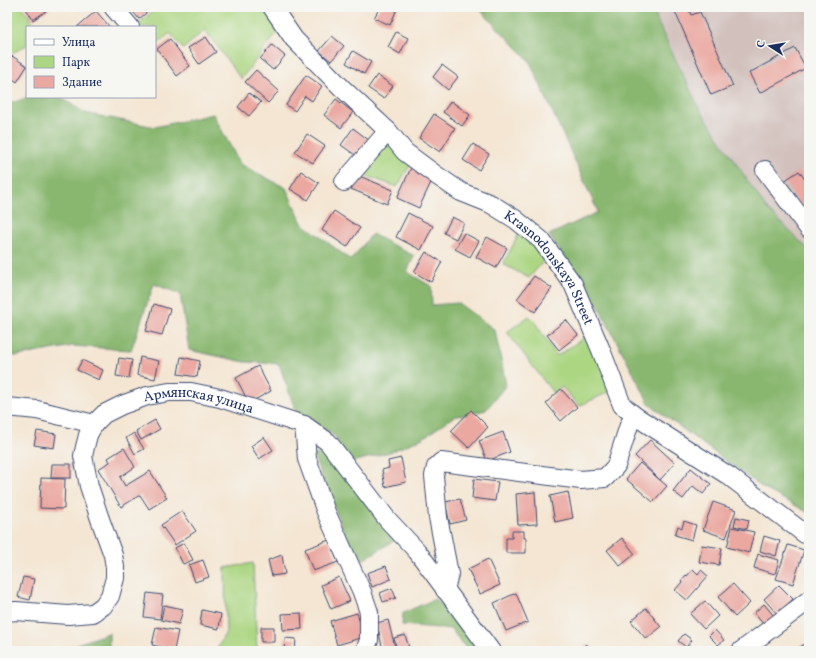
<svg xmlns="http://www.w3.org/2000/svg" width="816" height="658" font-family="Vollkorn,serif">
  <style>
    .industrial { fill: #d1c0bc }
    .green { fill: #acd682; stroke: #648270 }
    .forest { fill: #89b770; stroke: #527367 }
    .building { fill: #eaa8a1 }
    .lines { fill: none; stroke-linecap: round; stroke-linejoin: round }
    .minor-casing { stroke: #3c4a70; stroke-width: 20 }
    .minor { stroke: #fff; stroke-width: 18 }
    .labels { text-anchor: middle; stroke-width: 3; stroke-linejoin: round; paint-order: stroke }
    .street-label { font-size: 14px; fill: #1b2f5e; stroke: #f6f6f2 }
  </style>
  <rect width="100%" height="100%" fill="#f6f6f2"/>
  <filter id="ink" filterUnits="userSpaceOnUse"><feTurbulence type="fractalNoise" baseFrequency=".025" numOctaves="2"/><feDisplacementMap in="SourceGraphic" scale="8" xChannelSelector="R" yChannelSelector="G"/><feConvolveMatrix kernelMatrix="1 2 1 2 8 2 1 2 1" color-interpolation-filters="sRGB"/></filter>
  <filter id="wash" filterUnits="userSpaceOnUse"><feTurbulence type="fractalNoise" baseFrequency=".012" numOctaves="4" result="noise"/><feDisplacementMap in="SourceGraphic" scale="16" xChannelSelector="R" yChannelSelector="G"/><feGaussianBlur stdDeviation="0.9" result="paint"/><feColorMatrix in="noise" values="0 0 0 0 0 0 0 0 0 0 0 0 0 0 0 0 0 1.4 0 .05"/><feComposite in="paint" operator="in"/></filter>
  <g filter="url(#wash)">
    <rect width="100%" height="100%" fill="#f4e6d3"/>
    <!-- industrial -->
    <path class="industrial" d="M654 7H809V250L766 208 699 108 657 21Z"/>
    <!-- green -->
    <path class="green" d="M7 7H22L36 27H27V45L7 56Z
      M155 7H269L282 27 241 79 205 30 183 49 170 33 155 46V27H136L135 26 156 9Z
      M387 137 412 162 397 187 358 173Z
      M521 230 548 256 529 278 503 264Z
      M529 316 534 321 557 356 591 333 613 390 579 406 562 387 553 393 507 332Z
      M253 563 257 651H216L226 632 225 568Z"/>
    <!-- forest -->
    <path class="forest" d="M477 7H654L657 21 699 108 766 208 809 250V513L763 488 650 405 596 302 549 235 598 212 529 60Z
      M28 97H60L85 113 155 127 213 114 240 164 286 188 302 223 351 260 372 234 414 256 407 272 431 286 432 305 458 303 495 330 506 385 486 410 453 417 423 438 390 452 349 463 335 436 296 412 279 364 245 362 189 350 180 294 154 284 131 350 73 346 17 356 7 355V101L15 102Z
      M328 453 395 540 358 563 338 517 313 455Z
      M435 599 458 618 483 651H468L451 629 402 625 403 613Z
      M109 633V651H74L77 644Z"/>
    <g id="blocks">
      <!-- building -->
      <path class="building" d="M25 7H48L49 9 33 20Z
        M129 7H150L151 9 139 19Z
        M380 7H398L390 25 374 18Z
        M673 7H688L691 15 700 12 733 86 711 95Z
        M96 11 109 26 108 27H77Z
        M396 32 408 38 400 54 388 47Z
        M332 36 344 46 331 61 319 51Z
        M206 37 216 52 199 64 188 48Z
        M170 39 190 66 177 76 157 49Z
        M272 45 285 56 273 70 260 59Z
        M795 48 806 68 760 93 749 73Z
        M353 51 371 62 364 74 346 63Z
        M12 56 27 66 17 82 7 75V64Z
        M442 65 458 77 448 90 433 77Z
        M256 70 279 91 268 103 245 82Z
        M306 75 322 86 312 101 305 96 295 111 286 105Z
        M377 75 393 86 384 99 368 88Z
        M249 93 261 102 249 116 238 107Z
        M336 99 353 112 341 128 324 115Z
        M451 101 470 115 462 126 443 112Z
        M434 114 455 128 440 152 419 138Z
        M353 128 370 141 358 157 341 145Z
        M307 134 325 146 313 163 295 152Z
        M473 144 489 154 479 170 463 160Z
        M411 168 433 178 419 208 397 198Z
        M301 171 319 183 308 200 290 189Z
        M799 171 809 185V218L784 181Z
        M357 175 393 190 387 204 351 189Z
        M334 211 360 228 347 247 322 230Z
        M408 213 433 226 421 250 396 237Z
        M452 217 464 223 456 239 444 233Z
        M464 233 479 241 470 257 455 249Z
        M487 237 507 248 496 268 476 257Z
        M426 252 442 262 431 282 414 272Z
        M534 276 552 288 535 312 517 299Z
        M154 304 170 309 162 335 146 331Z
        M566 320 578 335 559 350 547 335Z
        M140 357 159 361 155 379 137 375Z
        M181 357 200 361 197 377 178 374Z
        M119 358 132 360 129 378 116 376Z
        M82 360 103 370 99 380 77 370Z
        M258 366 271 391 249 403 236 378Z
        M561 389 577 407 561 421 546 403Z
        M471 410 488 427 469 448 451 431Z
        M155 420 160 429 141 440 136 431Z
        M37 431 56 434 54 448 34 445Z
        M503 432 510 452 487 461 479 441Z
        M134 433 144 449 135 454 126 438Z
        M264 437 273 450 259 459 251 446Z
        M650 440 675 463 660 480 635 456Z
        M124 448 135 467 120 477 125 486 150 471 167 498 149 509 140 495 121 507 98 469 110 462 108 458Z
        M401 458 406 482 385 487 382 470 389 468 388 461Z
        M640 463 667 486 653 502 626 479Z
        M52 464H71V478H51Z
        M691 468 711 484 703 494 693 486 683 499 673 491Z
        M41 478 65 479 64 509 40 508Z
        M474 479 498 482 495 501 472 498Z
        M535 492 537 524 518 525 516 494Z
        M568 492 573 518 555 522 550 496Z
        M460 499 466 520 450 524 445 502Z
        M713 502 736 510 726 538 703 530Z
        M182 511 196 531 175 545 161 525Z
        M736 517 749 520 747 529 734 526Z
        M684 521 696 525 692 540 675 535 678 526 682 528Z
        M732 527 754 532 749 553 727 547Z
        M512 531H524V538H526V553H506V538H512Z
        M764 536 780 541 776 556 760 551Z
        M622 538 635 554 620 566 607 550Z
        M329 540 338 562 313 571 305 549Z
        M184 543 193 560 183 564 175 548Z
        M702 545 722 548 719 565 699 562Z
        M788 545 804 550 793 584 776 579Z
        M758 554 779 560 775 574 754 568Z
        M282 555 285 574 272 576 268 560Z
        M488 559 500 585 480 594 468 569Z
        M203 560 209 577 195 582 189 565Z
        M386 566 391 579 372 587 367 573Z
        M693 569 698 574 701 570 708 576 687 600 675 590 682 582 681 581 686 575 687 576Z
        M23 577 34 579 30 600 18 597Z
        M339 577 350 601 331 609 321 585Z
        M733 584 750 603 735 617 718 597Z
        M779 585 793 599 777 614 764 599Z
        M392 588 396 598 383 602 380 593Z
        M147 593 163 595 160 619 144 617Z
        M516 593 528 622 506 631 494 603Z
        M705 601 718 616 704 629 690 614Z
        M764 604 774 616 764 625 754 613Z
        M164 605 183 609 179 624 161 620Z
        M646 608 661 627 646 639 631 621Z
        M202 610 221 614 219 629 200 625Z
        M301 613 302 629 283 630 282 614Z
        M357 613 364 637 337 645 330 621Z
        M388 620 396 651H383L377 623Z
        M156 627 178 631 174 650 152 645Z
        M261 627H274V642H261Z
        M715 630 724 640 718 645 709 636Z
        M684 634 692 640 686 647 678 641Z
        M405 635 410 651H397L394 638Z
        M285 638 296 639 295 651H284Z
        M809 642V651H800L798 648Z
        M586 644 595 651H580Z"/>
    </g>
  </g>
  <g filter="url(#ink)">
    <use href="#blocks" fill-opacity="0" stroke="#3c4a70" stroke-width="1"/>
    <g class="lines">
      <!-- minor casing -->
      <g class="minor-casing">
        <g id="minor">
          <path d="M113 7 130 27"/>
          <path id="s1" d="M272 7 294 39 342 88 388 131 405 152 436 175 461 192 491 204 515 219 541 240 573 284 601 350 622 405 635 416 729 476 788 521 805 534 809 535"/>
          <path d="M765 170 809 229"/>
          <path d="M344 182 388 131"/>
          <path d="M7 407 37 410 94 424"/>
          <path d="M304 425 307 459 326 512 362 592 369 612V640L365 651"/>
          <path d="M445 590 449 574 438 517 434 476 436 467 441 462 581 480 605 478 616 466 629 425 635 416"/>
          <path id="s2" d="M7 612 16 611 68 615 93 613 103 606 110 596 115 578V567L113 555 100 519 89 486 83 456 85 447 88 435 94 424 104 414 122 405 147 396 169 392H191L220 398 304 425 328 442 387 519 417 551 491 651"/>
          <path d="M741 651 809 600"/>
        </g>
      </g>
      <!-- minor -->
      <use href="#minor" class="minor"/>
    </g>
  </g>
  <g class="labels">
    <!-- street labels -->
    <g class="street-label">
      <text dy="5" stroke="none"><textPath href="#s1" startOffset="387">Krasnodonskaya Street</textPath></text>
      <text dy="5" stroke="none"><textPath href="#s2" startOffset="404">Армянская улица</textPath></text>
    </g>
  </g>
  <!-- margin -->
  <rect width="816" height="658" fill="none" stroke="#f6f6f2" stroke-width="24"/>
  <!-- legend -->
  <rect x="26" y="26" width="130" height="72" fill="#f6f6f2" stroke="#9ea6b7"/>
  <rect x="34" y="39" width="20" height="6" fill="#ffffff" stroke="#9ea6b7"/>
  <text x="62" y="46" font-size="12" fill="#1b2f5e">Улица</text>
  <rect x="34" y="56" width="20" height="12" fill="#acd682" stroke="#9ea6b7"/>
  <text x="62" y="66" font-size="12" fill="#1b2f5e">Парк</text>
  <rect x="34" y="76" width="20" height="12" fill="#eaa8a1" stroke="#9ea6b7"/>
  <text x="62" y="86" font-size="12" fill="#1b2f5e">Здание</text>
  <!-- north arrow -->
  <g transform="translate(770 46) rotate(282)" stroke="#f6f6f2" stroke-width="3" paint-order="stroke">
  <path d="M0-3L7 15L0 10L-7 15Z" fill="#1b2f5e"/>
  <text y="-6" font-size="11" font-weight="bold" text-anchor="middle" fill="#1b2f5e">С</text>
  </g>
</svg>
